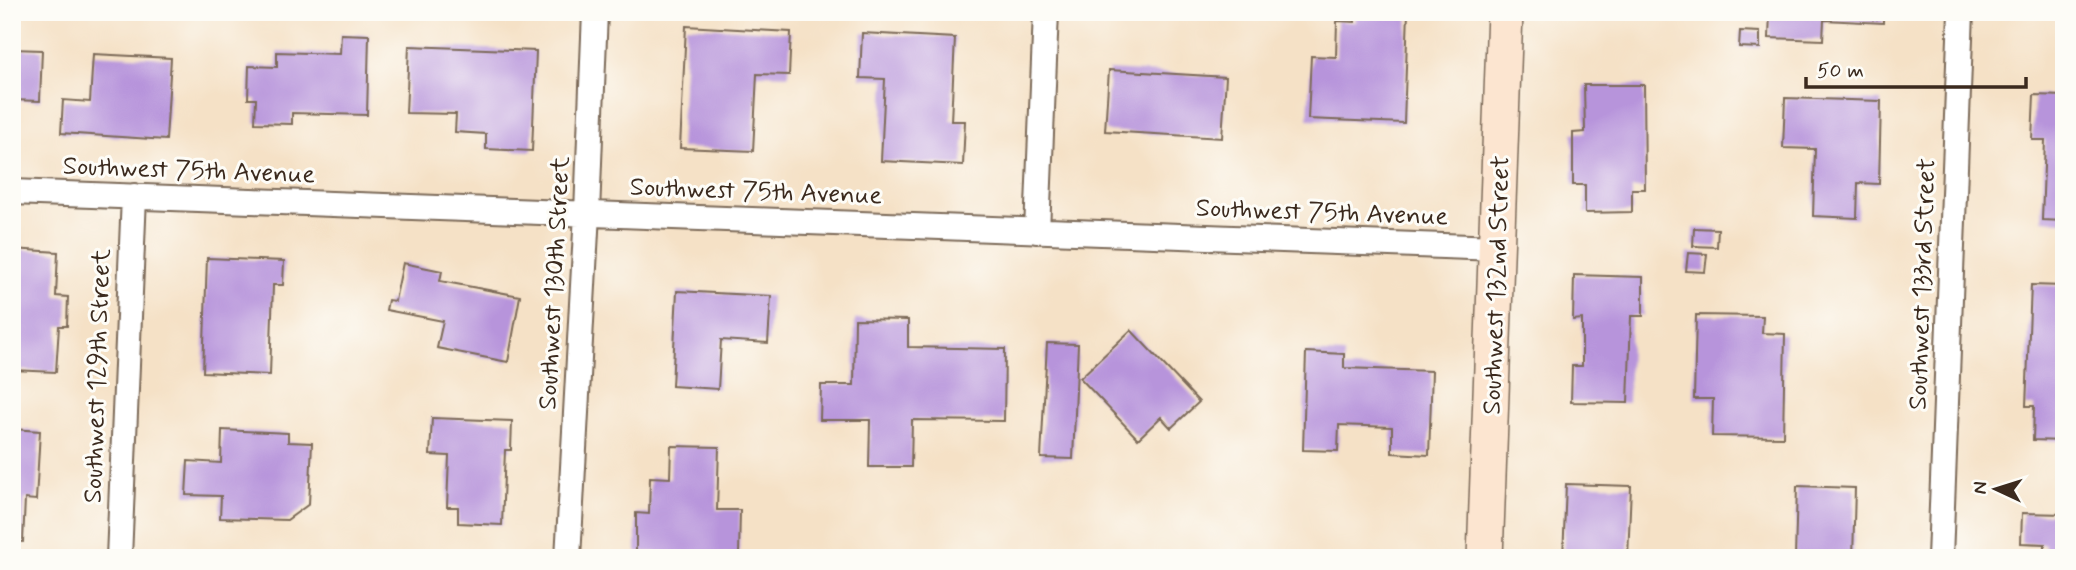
<svg xmlns="http://www.w3.org/2000/svg" width="2076" height="570" font-family="Mynerve,sans-serif">
  <style>
    .building { fill: #b794db }
    .lines { fill: none; stroke-linecap: round; stroke-linejoin: round }
    .street-casing { stroke: #7c6a59; stroke-width: 28 }
    .secondary-casing { stroke: #7c6a59; stroke-width: 38 }
    .street { stroke: #fff; stroke-width: 24 }
    .secondary { stroke: #fce5d0; stroke-width: 35 }
    .labels { text-anchor: middle; stroke-width: 6; stroke-linejoin: round; paint-order: stroke }
    .street-label { font-size: 26px; fill: #3b2a1e; stroke: #fdfcf7 }
  </style>
  <rect width="100%" height="100%" fill="#fdfcf7"/>
  <filter id="ink" filterUnits="userSpaceOnUse"><feTurbulence type="fractalNoise" baseFrequency=".0143" numOctaves="2"/><feDisplacementMap in="SourceGraphic" scale="14" xChannelSelector="R" yChannelSelector="G"/><feConvolveMatrix kernelMatrix="1 2 1 2 8 2 1 2 1" color-interpolation-filters="sRGB"/></filter>
  <filter id="wash" filterUnits="userSpaceOnUse"><feTurbulence type="fractalNoise" baseFrequency=".00686" numOctaves="4" result="noise"/><feDisplacementMap in="SourceGraphic" scale="28" xChannelSelector="R" yChannelSelector="G"/><feGaussianBlur stdDeviation="1.57" result="paint"/><feColorMatrix in="noise" values="0 0 0 0 0 0 0 0 0 0 0 0 0 0 0 0 0 1.4 0 .05"/><feComposite in="paint" operator="in"/></filter>
  <g filter="url(#wash)">
    <rect width="100%" height="100%" fill="#f5e1c6"/>
    <g id="blocks">
      <!-- building -->
      <path class="building" d="M1355 12H1408L1404 123 1308 119 1311 56 1336 57 1337 21 1355 22Z
        M1581 12H1649V17L1581 16Z
        M1770 12H1883V23L1824 20 1823 40 1769 38Z
        M686 26 791 32 789 75 757 74 753 151 680 148Z
        M1740 31 1760 32V48L1739 47Z
        M862 33 955 38 951 121H965L963 165 881 161 885 79 860 78Z
        M341 34 369 35 367 115 292 113V124L255 123 256 99H248L249 66 277 67V52L340 54Z
        M409 46 536 51 532 151 486 149V134L455 132 456 114 406 113Z
        M12 49 42 50 40 101 12 100Z
        M93 54 171 58 166 140 61 133 63 100 90 102Z
        M1109 70 1226 77 1222 138 1105 131Z
        M1584 85H1644L1645 189H1632V212L1585 213V185H1573V133L1585 132Z
        M2034 95 2064 96V221L2042 220 2045 140H2032Z
        M1785 98 1881 101 1879 184 1858 183 1857 218 1813 216 1815 149 1783 148Z
        M1694 228 1718 229 1717 247 1693 246Z
        M12 249 58 252 56 296 68 297 67 326H59L56 372 12 370Z
        M1688 253 1707 254 1705 272 1686 271Z
        M207 258 284 261 283 285H273L270 375 203 372Z
        M403 263 442 271 440 281 520 296 508 362 437 348 443 321 386 310 388 300 395 301Z
        M1574 275 1643 277V316H1631L1628 403 1571 402 1572 366H1582V319L1573 320Z
        M2031 285 2064 286V441L2033 440 2034 406H2026Z
        M677 291 771 296 768 343 721 340 718 389 672 386Z
        M1696 315 1763 316 1762 333 1785 334 1783 437 1712 436 1713 399H1694Z
        M855 319 908 320V347L1005 349 1004 421 912 420 911 467H869L870 420H820L821 385H854Z
        M1131 330 1199 402 1171 428 1161 417 1138 439 1080 378Z
        M1047 343 1078 344 1073 459 1041 458Z
        M1306 352 1344 354V368L1432 371 1429 455 1392 453V427L1339 425 1338 451 1303 450Z
        M432 418 512 421 511 450H505L502 525 458 523V507H447L449 456 430 455Z
        M12 429 40 431 36 500 25 499 23 542 12 541Z
        M222 430 288 433V442L312 443 309 504 287 520 220 518 221 496 186 495 188 461 221 463Z
        M671 446 719 447 717 510H740L739 555 636 552V513L649 514 650 477 670 478Z
        M1566 484 1631 486 1628 558H1563Z
        M1797 486 1855 488 1853 558H1795Z
        M2022 513 2064 514V558H2044L2045 544 2021 543Z"/>
    </g>
  </g>
  <g filter="url(#ink)">
    <use href="#blocks" fill-opacity="0" stroke="#7c6a59" stroke-width="2"/>
    <g class="lines">
      <!-- street casing -->
      <g class="street-casing">
        <path id="street" d="M12 192 1497 248
          M1037 231 1046 12
          M119 558 134 196
          M568 558 587 213 595 12
          M1940 558 1961 12"/>
      </g>
      <!-- secondary casing -->
      <g class="secondary-casing">
        <path id="secondary" d="M1485 558 1505 12"/>
      </g>
      <!-- street -->
      <use href="#street" class="street"/>
      <!-- secondary -->
      <use href="#secondary" class="secondary"/>
    </g>
  </g>
  <g class="labels">
    <!-- street labels -->
    <g class="street-label">
      <text transform="translate(189 169) rotate(2)" y="9">Southwest 75th Avenue</text>
      <text transform="translate(756 190) rotate(2)" y="9">Southwest 75th Avenue</text>
      <text transform="translate(1322 211) rotate(2)" y="9">Southwest 75th Avenue</text>
      <text transform="translate(553 283) rotate(-87)" y="9">Southwest 130th Street</text>
      <text transform="translate(1921 284) rotate(-88)" y="9">Southwest 133rd Street</text>
      <text transform="translate(1495 285) rotate(-88)" y="9">Southwest 132nd Street</text>
      <text transform="translate(96 376) rotate(-88)" y="9">Southwest 129th Street</text>
    </g>
  </g>
  <!-- margin -->
  <rect width="2076" height="570" fill="none" stroke="#fdfcf7" stroke-width="42"/>
  <!-- north arrow -->
  <g transform="translate(1996 489) rotate(274)" stroke="#fdfcf7" stroke-width="5" paint-order="stroke">
  <path d="M0-5L12 26L0 18L-12 26Z" fill="#3b2a1e"/>
  <text y="-10" font-size="19" font-weight="bold" text-anchor="middle" fill="#3b2a1e">N</text>
  </g>
  <!-- scale -->
  <path d="M1806 77v10h220v-10" fill="none" stroke="#3b2a1e" stroke-width="3.5"/>
  <text x="1817" y="77" font-size="21" fill="#3b2a1e" stroke="#fdfcf7" stroke-width="5" paint-order="stroke">50 m</text>
</svg>
